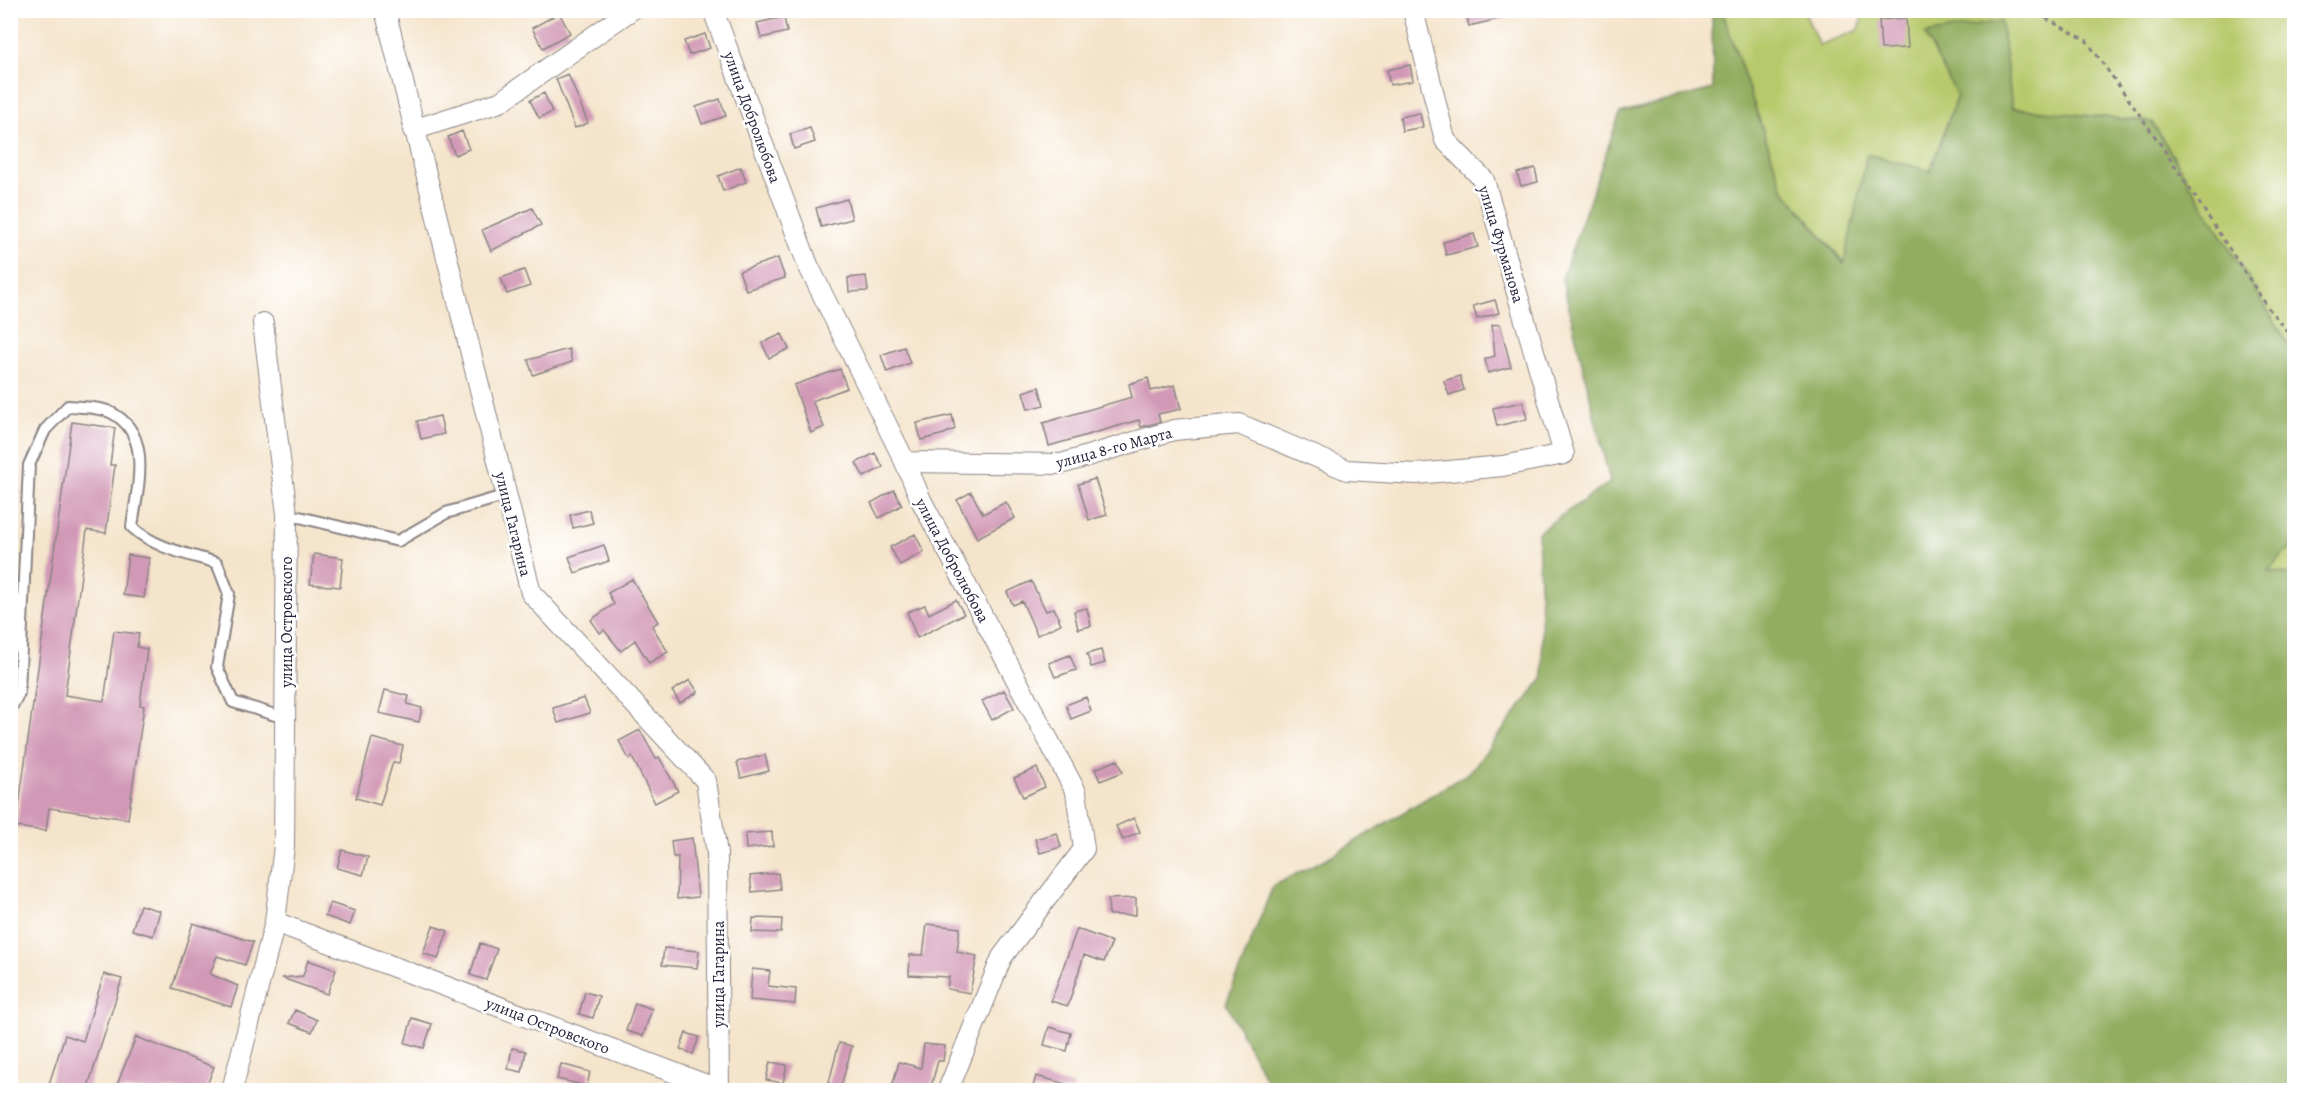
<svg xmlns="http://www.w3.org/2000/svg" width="2305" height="1101" font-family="Alegreya,serif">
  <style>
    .green { fill: #b8c96c; stroke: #6d7654; stroke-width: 1.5 }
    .forest { fill: #92ad60; stroke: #5a684e; stroke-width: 1.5 }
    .building { fill: #d199b6 }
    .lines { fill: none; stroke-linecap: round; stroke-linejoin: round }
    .service-casing { stroke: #8b8383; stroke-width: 14 }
    .minor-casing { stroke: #8b8383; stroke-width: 22 }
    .path { stroke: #8b8383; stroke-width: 3; stroke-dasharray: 4.5 4.5; stroke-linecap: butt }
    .service { stroke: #fff; stroke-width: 10 }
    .minor { stroke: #fff; stroke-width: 20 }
    .labels { text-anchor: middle; stroke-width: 5; stroke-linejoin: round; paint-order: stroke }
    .street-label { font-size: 16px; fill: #22223b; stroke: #fff }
  </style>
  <rect width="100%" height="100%" fill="#fff"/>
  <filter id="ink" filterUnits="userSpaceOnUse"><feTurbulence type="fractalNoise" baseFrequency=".0167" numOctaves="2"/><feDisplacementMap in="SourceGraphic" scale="12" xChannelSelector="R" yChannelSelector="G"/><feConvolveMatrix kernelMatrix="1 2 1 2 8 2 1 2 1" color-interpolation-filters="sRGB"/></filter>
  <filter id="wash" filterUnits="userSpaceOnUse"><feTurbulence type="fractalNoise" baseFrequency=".008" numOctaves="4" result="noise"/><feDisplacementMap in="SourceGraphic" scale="24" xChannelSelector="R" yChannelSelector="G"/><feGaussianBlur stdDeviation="1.35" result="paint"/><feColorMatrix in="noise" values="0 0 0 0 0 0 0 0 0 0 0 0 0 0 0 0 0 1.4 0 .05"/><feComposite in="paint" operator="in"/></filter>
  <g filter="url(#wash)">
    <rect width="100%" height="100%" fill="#f4e4cb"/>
    <!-- green -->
    <path class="green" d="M1722 11H1804L1819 45 1859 30 1863 11H2294V353L2152 122 2012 108 2001 21 1926 34 1957 96 1930 172 1867 154 1845 264 1783 189Z
      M2294 544V575L2268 571Z"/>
    <!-- forest -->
    <path class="forest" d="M1712 11H1722L1783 189 1844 264 1867 154 1930 171 1957 96 1925 34 2001 21 2012 108 2152 122 2294 353V544L2268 571 2294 575V1090H1268L1270 1087 1226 1004 1273 886 1338 852 1470 772 1543 678 1538 532 1610 482 1562 278 1620 113 1713 89Z"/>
    <g id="blocks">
      <!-- building -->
      <path class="building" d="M1476 10H1510L1511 16 1469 26 1466 13Z
        M559 13 570 33 543 48 532 28Z
        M784 17 787 32 761 38 757 23Z
        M1906 18 1908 48 1881 49 1879 20Z
        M705 34 710 48 689 55 684 41Z
        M1410 65 1413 81 1390 85 1387 70Z
        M568 74 588 123 575 128 556 79Z
        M544 93 552 112 539 118 530 100Z
        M720 99 726 116 702 124 696 107Z
        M1420 113 1423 127 1402 131 1400 117Z
        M810 128 815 142 794 149 790 134Z
        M462 131 469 149 455 155 448 137Z
        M741 167 746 182 723 191 718 176Z
        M1535 168 1538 182 1521 186 1517 173Z
        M847 199 852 219 821 227 816 208Z
        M532 208 541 225 491 251 482 230Z
        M1474 234 1478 247 1446 255 1443 242Z
        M778 258 785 278 746 290 739 271Z
        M524 270 530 286 507 294 501 278Z
        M866 276 868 291 849 292 848 278Z
        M1495 300 1499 313 1477 319 1473 306Z
        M1500 324 1511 367 1488 373 1485 359 1495 356 1492 325Z
        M782 334 789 349 769 358 762 343Z
        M904 347 910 363 887 372 881 355Z
        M569 349 572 362 533 375 528 360Z
        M840 369 847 388 812 401 824 427 811 433 794 385Z
        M1460 376 1464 390 1449 395 1444 381Z
        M1148 378 1151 391 1175 385 1181 409 1158 414 1160 422 1141 427 1139 420 1049 446 1043 423 1132 397 1129 384Z
        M1039 387 1044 405 1028 409 1023 392Z
        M1523 402 1527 419 1497 426 1493 408Z
        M952 415 955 429 944 434 921 440 917 423Z
        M440 416 444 434 421 439 417 421Z
        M72 422 115 428 110 465H115L106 533 87 530 65 695 104 701 114 631 139 634 137 647 147 649 140 705 144 706 128 819 49 808 46 831 16 827Z
        M875 453 883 467 864 477 856 463Z
        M1095 479 1107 515 1089 520 1078 484Z
        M894 490 902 505 879 518 871 503Z
        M971 492 983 514 1006 502 1015 518 977 538 957 500Z
        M589 510 593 523 573 528 570 515Z
        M915 534 924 552 900 565 890 547Z
        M604 545 609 561 575 573 569 557Z
        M314 554 343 558 340 587 310 584Z
        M128 555 149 558 144 598 123 595Z
        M632 579 658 622 652 626 668 652 649 663 635 640 621 651 604 630 600 633 591 620 614 604 608 593Z
        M1031 581 1046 611 1054 608 1061 624 1037 635 1022 601 1013 605 1007 592Z
        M956 600 964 614 917 638 907 612 925 605 929 614Z
        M1087 608 1091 626 1078 629 1074 611Z
        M1101 650 1105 663 1091 667 1087 654Z
        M1070 655 1076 670 1055 677 1049 663Z
        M690 680 698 692 680 703 672 691Z
        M385 690 409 696 407 704 422 708 419 722 379 713Z
        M1004 690 1014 708 992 720 982 701Z
        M1086 697 1091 711 1071 719 1066 705Z
        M584 698 590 713 558 723 553 708Z
        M640 730 656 759 659 757 678 791 655 803 632 757 629 759 619 741Z
        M372 738 403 746 399 763 393 762 380 805 356 798Z
        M765 755 769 771 741 778 737 762Z
        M1118 760 1123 772 1100 781 1095 769Z
        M1037 768 1045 787 1023 797 1014 778Z
        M1134 818 1140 832 1123 840 1116 826Z
        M772 832 773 846 746 849 745 834Z
        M1057 833 1061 847 1040 853 1035 839Z
        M692 838 698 897 677 899 678 857H673L671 841Z
        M342 850 368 857 363 875 337 868Z
        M778 873 780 889 752 892 750 876Z
        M1136 898V915H1109L1108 899Z
        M330 903 355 911 350 925 325 916Z
        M140 905 160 911 153 936 132 930Z
        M753 918 782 919 781 933 752 932Z
        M193 923 253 942 245 965 217 956 210 974 238 986 231 1007 172 988Z
        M927 924 960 928 957 952 977 956 970 993 947 989 949 977 909 975 910 955H923Z
        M433 926 448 931 438 959 423 953Z
        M1077 929 1112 942 1104 962 1084 955 1068 1006 1051 1001Z
        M480 943 497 949 486 980 470 975Z
        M664 948 699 951 697 968 662 965Z
        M308 960 336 970 327 994 282 978 303 976Z
        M752 969 770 971 768 986 796 989 795 1004 750 1000Z
        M104 974 122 979 87 1090H47L65 1035 83 1041Z
        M585 992 599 996 593 1018 579 1014Z
        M635 1003 652 1009 643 1036 626 1031Z
        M295 1010 317 1020 312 1032 289 1023Z
        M412 1018 432 1024 424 1048 405 1043Z
        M1049 1027 1071 1033 1067 1051 1044 1045Z
        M686 1033 699 1037 693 1054 680 1049Z
        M136 1037 214 1067 205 1090H115Z
        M839 1043 852 1046 840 1090H827Z
        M924 1044 945 1046 943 1061H938L930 1090H908L892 1086 899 1062 921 1068Z
        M512 1048 526 1051 522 1072 508 1069Z
        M770 1062 787 1065 783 1083 766 1080Z
        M561 1064 590 1072 587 1086 557 1079Z
        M1036 1076 1074 1086 1073 1090H1032Z"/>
    </g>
  </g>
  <g filter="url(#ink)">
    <use href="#blocks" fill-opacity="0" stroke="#8b8383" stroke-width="1.5"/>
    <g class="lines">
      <!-- service casing -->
      <g class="service-casing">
        <path id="service" d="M287 514 398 541 446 513 507 495
          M10 710 19 693 29 465 45 430 68 406C81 407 99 407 110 412 154 433 137 488 132 527 154 548 188 554 217 563L229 594 217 667 233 702 285 718"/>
      </g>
      <!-- minor casing -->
      <g class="minor-casing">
        <path id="minor" d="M385 10 531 593 706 781 717 854 719 1090
          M713 10 808 265 905 462 921 500 1076 792 1084 849 1002 957 948 1090
          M413 130 500 102 631 10
          M905 462 1061 464 1174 430 1239 424 1347 470 1416 474 1503 466 1564 454 1484 180 1445 140 1413 10
          M275 922 720 1090
          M232 1090 275 922 284 846 287 514 263 323"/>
      </g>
      <!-- path -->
      <path class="path" d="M2030 10 2086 40 2159 142 2269 309 2294 340"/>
      <!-- service -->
      <use href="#service" class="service"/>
      <!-- minor -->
      <use href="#minor" class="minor"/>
    </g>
  </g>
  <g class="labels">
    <!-- street labels -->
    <g class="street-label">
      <text transform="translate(753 117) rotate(70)" y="6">улица Добролюбова</text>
      <text transform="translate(1502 244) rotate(73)" y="6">улица Фурманова</text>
      <text transform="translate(1114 447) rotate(-15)" y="6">улица 8-го Марта</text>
      <text transform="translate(514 524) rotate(76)" y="6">улица Гагарина</text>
      <text transform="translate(953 560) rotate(62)" y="6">улица Добролюбова</text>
      <text transform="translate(286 622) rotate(-90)" y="6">улица Островского</text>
      <text transform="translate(718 974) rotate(-90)" y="6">улица Гагарина</text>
      <text transform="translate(548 1025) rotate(21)" y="6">улица Островского</text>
    </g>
  </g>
  <!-- margin -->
  <rect width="2305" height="1101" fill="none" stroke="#fff" stroke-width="36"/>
</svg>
